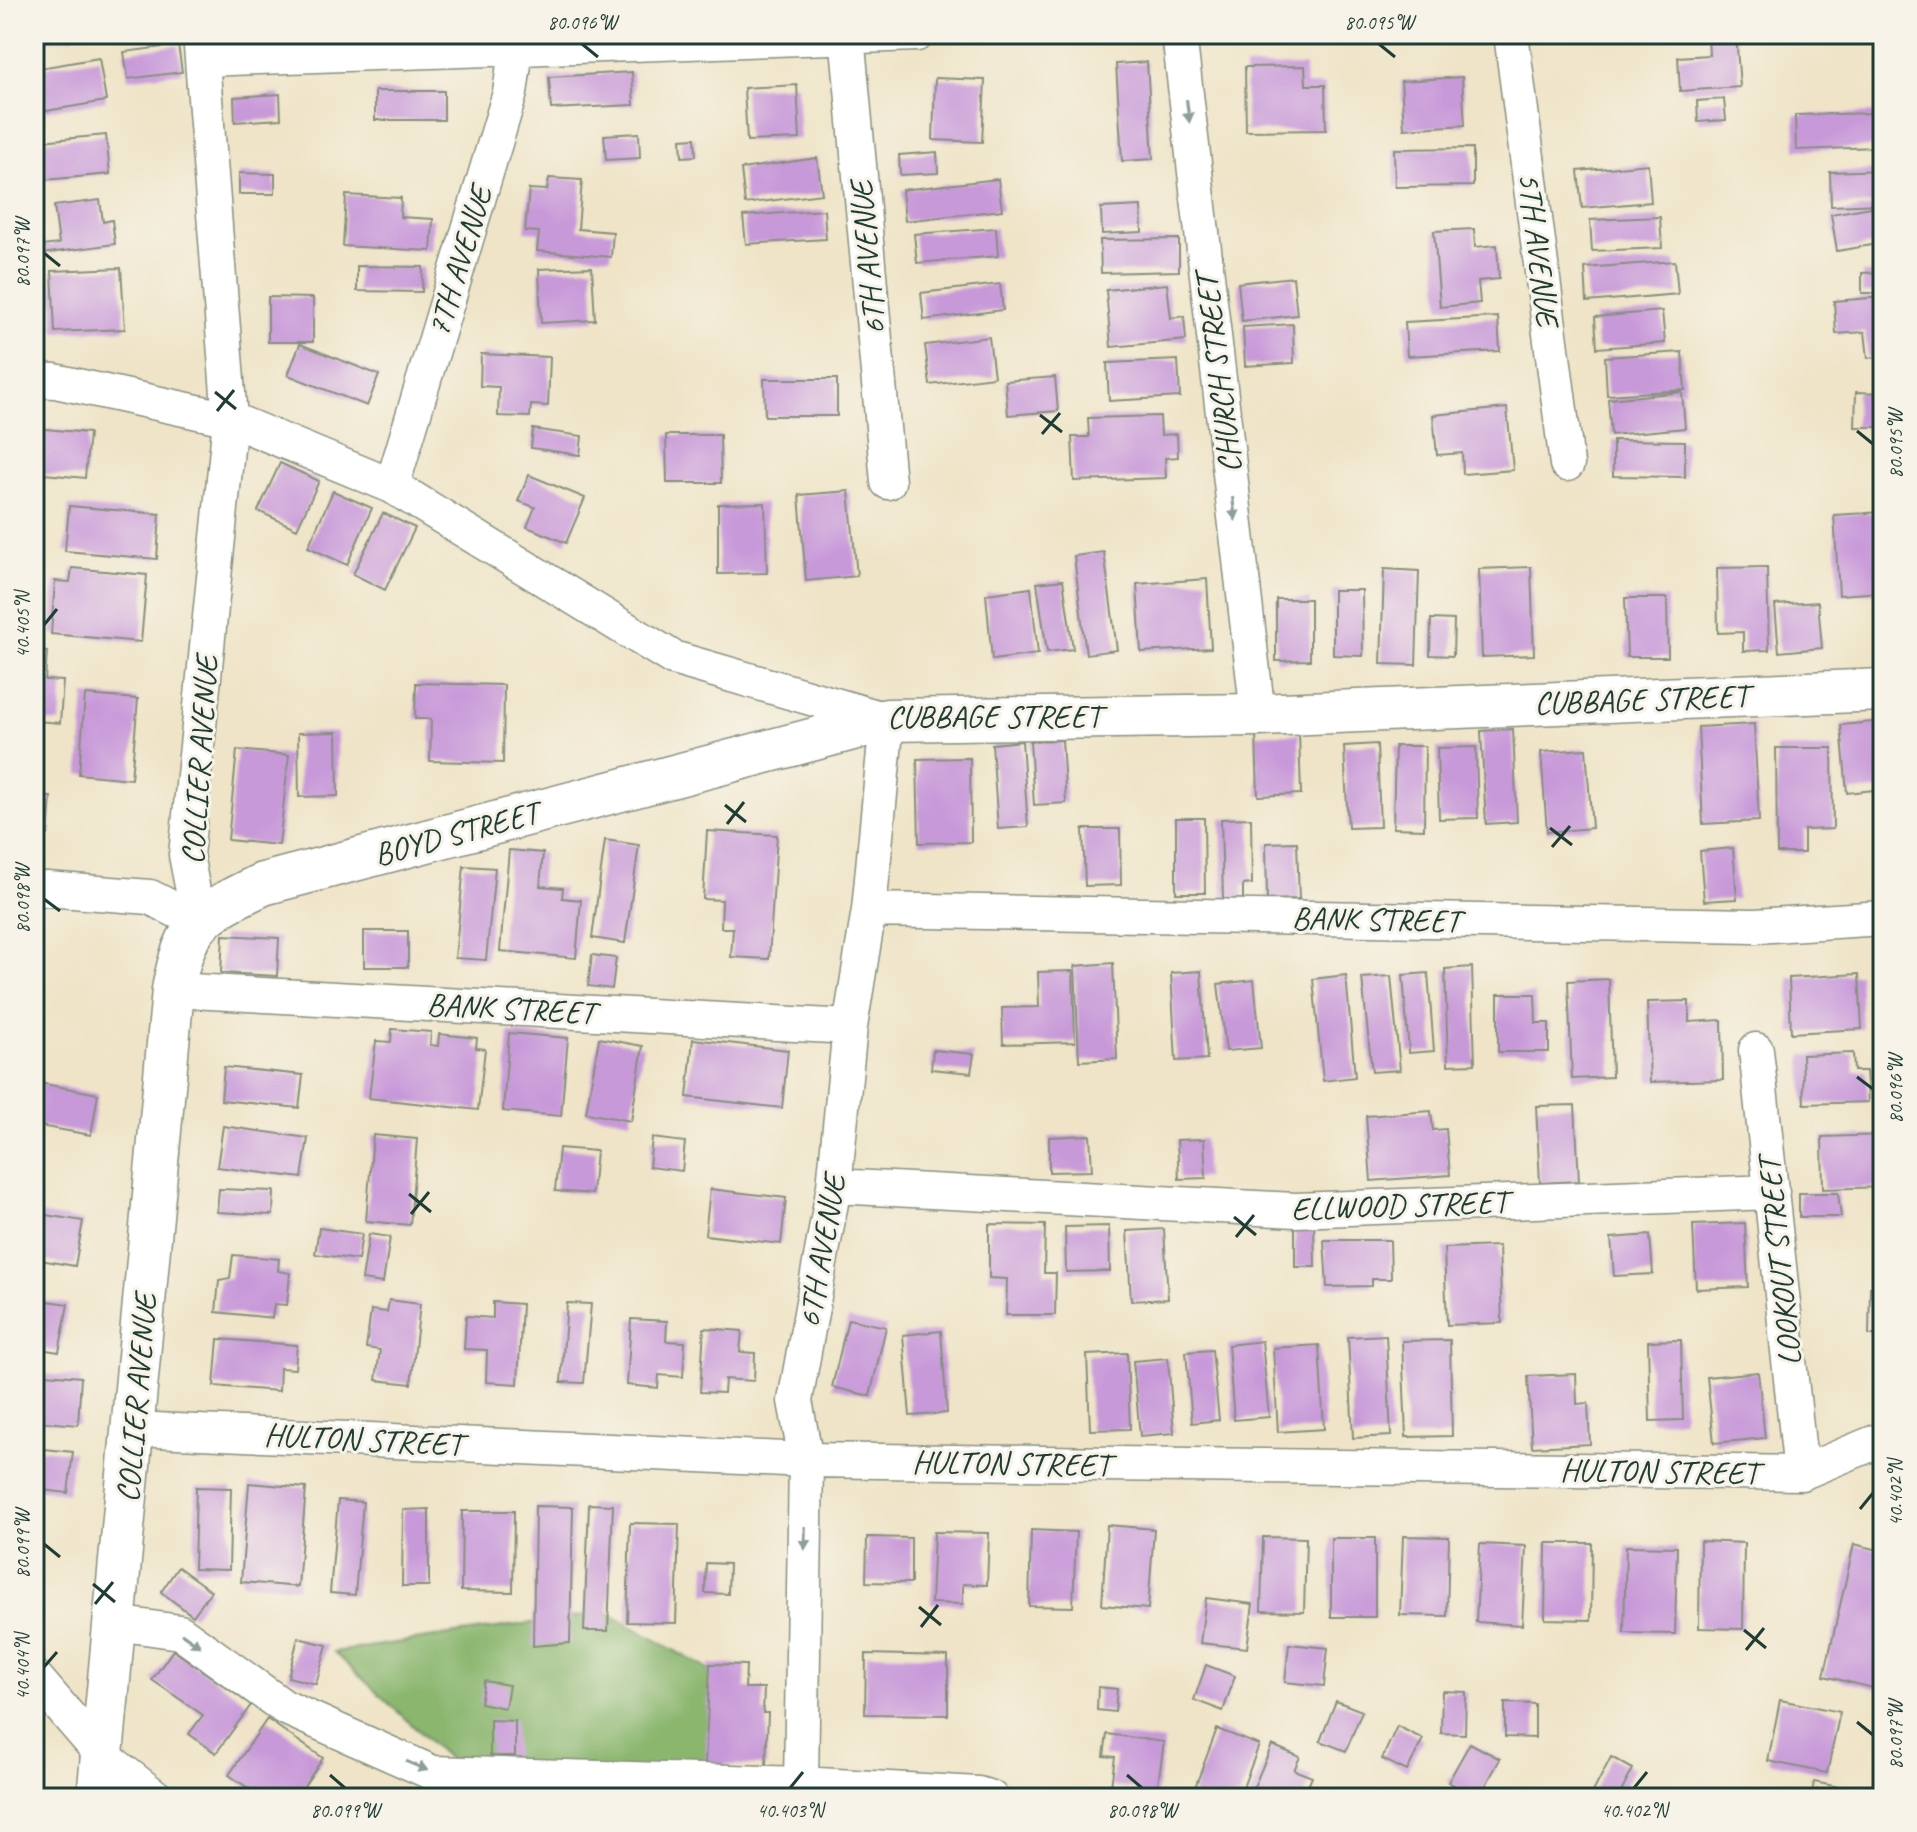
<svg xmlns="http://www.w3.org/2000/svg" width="1917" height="1832" font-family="Caveat,sans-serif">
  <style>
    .forest { fill: #8ab66e; stroke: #547a51; stroke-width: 2 }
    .building { fill: #c899d9 }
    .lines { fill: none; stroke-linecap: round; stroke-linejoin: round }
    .minor-casing { stroke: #87907e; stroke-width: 37 }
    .tertiary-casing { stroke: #87907e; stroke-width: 45 }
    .minor { stroke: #fff; stroke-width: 34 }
    .tertiary { stroke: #fff; stroke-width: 42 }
    .oneway { fill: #8f9e9a }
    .ticks { fill: none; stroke: #1f3d34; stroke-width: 3 }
    .labels { text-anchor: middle; stroke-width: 6; stroke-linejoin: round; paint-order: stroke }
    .street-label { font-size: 32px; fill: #1f3d34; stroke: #f7f3e8 }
    .neatline { fill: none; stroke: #1f3d34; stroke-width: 3 }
    .ticks-label { font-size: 20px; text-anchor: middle; fill: #1f3d34 }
  </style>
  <rect width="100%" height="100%" fill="#f7f3e8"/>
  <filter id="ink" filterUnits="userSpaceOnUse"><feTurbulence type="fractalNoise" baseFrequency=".0125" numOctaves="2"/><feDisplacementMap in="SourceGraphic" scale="16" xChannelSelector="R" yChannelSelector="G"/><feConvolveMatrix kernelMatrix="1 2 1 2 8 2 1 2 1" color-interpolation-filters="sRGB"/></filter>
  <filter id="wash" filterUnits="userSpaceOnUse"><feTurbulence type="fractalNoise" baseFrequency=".006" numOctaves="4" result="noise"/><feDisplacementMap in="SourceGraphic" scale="32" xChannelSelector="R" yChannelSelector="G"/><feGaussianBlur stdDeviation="1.8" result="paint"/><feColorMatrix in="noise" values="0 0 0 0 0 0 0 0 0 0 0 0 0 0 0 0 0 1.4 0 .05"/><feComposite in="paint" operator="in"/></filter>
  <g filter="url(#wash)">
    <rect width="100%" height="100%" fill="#efe4c7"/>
    <!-- forest -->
    <path class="forest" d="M606 1612 743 1689 714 1798H490L334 1652Z"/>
    <g id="blocks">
      <!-- building -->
      <path class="building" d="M34 34H73L74 37 34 42Z
        M1736 34 1740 87 1680 91 1678 57 1709 55 1708 35Z
        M178 45 182 72 128 79 124 52Z
        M99 58 106 101 34 113V69Z
        M1147 62 1153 159 1122 161 1116 64Z
        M1305 66 1306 85H1325L1326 130 1246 131 1245 67Z
        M632 72 634 105 551 109 549 77Z
        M1462 77 1465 125 1404 129 1401 81Z
        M935 78 985 80 982 142 933 140Z
        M797 85 800 139 747 141 744 88Z
        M375 91H444V120H375Z
        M280 94 281 119 235 122 234 97Z
        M1724 99 1726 120 1698 122 1697 101Z
        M1876 113 1877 147 1796 150 1795 115Z
        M639 133 640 158 606 160 604 135Z
        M106 135 110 174 34 181V151L42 150 41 141Z
        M695 138 696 156 682 157 681 139Z
        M1473 148V186L1395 187 1394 149Z
        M937 152 938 173 900 175 899 155Z
        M817 158 822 194 745 204 741 169Z
        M1648 164 1651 202 1582 208 1578 171Z
        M1883 170V204L1831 206 1830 172Z
        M239 173 275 174V194H239Z
        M549 178 582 180 578 229 613 232 611 257 537 251 539 232 525 231 529 189 547 190Z
        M998 179 1002 210 905 221 902 190Z
        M346 195 401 198 400 217 433 219 431 251 343 246Z
        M100 200 103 222 112 220 115 244 34 255V247L59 244 54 206Z
        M1883 205V243L1837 251 1831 214Z
        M1141 206 1142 232 1102 234 1101 208Z
        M824 210 826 239 746 244 743 216Z
        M1660 217 1662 248 1592 251 1590 220Z
        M996 228 998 256 917 263 914 234Z
        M1474 229 1475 247 1497 245 1499 279 1478 281 1480 303 1440 307 1434 231Z
        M1179 239V271L1101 273 1100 240Z
        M1675 261 1678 294 1587 302 1585 268Z
        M357 266 423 267 422 292 357 291Z
        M592 267 595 320 541 323 539 269Z
        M121 268 125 329 55 332 52 271Z
        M1883 272V293H1862V273Z
        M1293 277 1297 315 1242 321 1238 283Z
        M1000 284 1003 310 924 320 921 293Z
        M1167 284 1171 318 1184 316 1186 340 1111 347 1106 290Z
        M268 297 313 298V342H268Z
        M1883 297V357L1868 358 1865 332 1836 334 1834 301Z
        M1662 311 1665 343 1597 348 1595 317Z
        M1498 317 1500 351 1407 356 1405 322Z
        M1293 324 1294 363 1245 366 1243 327Z
        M989 337 994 377 930 385 925 345Z
        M300 344 379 375 367 406 288 375Z
        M1682 352 1685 390 1607 395 1605 357Z
        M481 354 550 357 548 406 531 405 530 417 498 416 499 387 480 386Z
        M1178 360 1180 397 1109 401 1107 363Z
        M1055 377 1058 411 1008 415 1005 381Z
        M764 379H837V416H765Z
        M1682 392 1685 428 1611 435 1608 399Z
        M1856 392 1883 393V427H1855Z
        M1507 408 1513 470 1463 474 1462 453 1437 455 1433 415Z
        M1160 416 1161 435 1177 434 1178 457 1165 458 1166 478 1074 481 1072 437H1089L1088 418Z
        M34 428 89 433 85 478 34 473Z
        M533 429 582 436 580 455 531 448Z
        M666 435H720L721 483H667Z
        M1613 440 1685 441V477L1613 476Z
        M280 463 319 481 297 529 258 511Z
        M529 475 585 498 566 543 527 527 535 507 518 501Z
        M333 491 372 508 347 565 308 547Z
        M849 491 857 576 806 581 799 495Z
        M765 503 767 573 718 574V504Z
        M69 506 160 514 157 559 65 551Z
        M1883 512V592L1839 595 1834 515Z
        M383 513 415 528 385 590 353 574Z
        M1104 552 1117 650 1086 654 1074 556Z
        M1531 567 1534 655 1482 657 1479 569Z
        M1767 567 1769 650 1743 651V632L1718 633 1717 568Z
        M72 568 147 575 141 642 51 634 55 581 70 582Z
        M1384 569 1419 571 1416 665 1381 664Z
        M1207 579 1211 648 1141 652 1137 584Z
        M1063 580 1073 649 1047 652 1037 583Z
        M1031 588 1038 654 992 660 986 594Z
        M1333 590H1362L1363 656 1333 655Z
        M1625 598H1667L1668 657H1627Z
        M1276 599H1310V660L1276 661Z
        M1818 602 1822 648 1779 652 1775 605Z
        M1431 619 1454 620 1453 656 1430 655Z
        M34 651 47 652 45 680 63 681 60 723 37 721 36 728Z
        M416 683 504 685 503 763 430 761 431 719H415Z
        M85 695 138 699 131 779 79 774Z
        M1883 721V789L1847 793 1841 725Z
        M1754 724 1759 821 1703 824 1698 727Z
        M1513 729 1517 822 1486 824 1481 731Z
        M337 732 338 796 299 797 298 733Z
        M1256 734H1299L1301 794 1258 796Z
        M1062 740 1066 803 1034 805 1030 741Z
        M1022 741 1028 827 998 829 992 744Z
        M1377 744 1380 827 1348 828 1344 746Z
        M1395 746H1425L1424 829 1393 828Z
        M1476 747 1478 818 1439 819 1437 748Z
        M1776 748H1832L1833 829 1804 830V853H1777Z
        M1586 749 1592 828 1547 832 1541 752Z
        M237 750 289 755 279 845 228 840Z
        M970 758 971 842 919 843 917 759Z
        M34 796 51 797 48 835 34 834Z
        M1176 818H1204L1205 893H1176Z
        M1251 818 1252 884 1243 885V899L1223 900 1221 819Z
        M1083 829H1120L1121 885 1085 886Z
        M707 831 777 835 769 959 731 957 733 928H721L722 900 703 899Z
        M605 840 639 845 625 943 592 938Z
        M1297 842 1299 899 1267 900 1266 843Z
        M1733 848 1737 899 1704 901 1700 851Z
        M509 850 543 853 540 886 563 888 562 898 581 900 576 958 500 951Z
        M464 866 495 868 486 960 455 958Z
        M364 931H408V967H364Z
        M223 935 279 938 277 976 221 973Z
        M592 955 616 958 612 989 588 986Z
        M1113 963 1117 1059 1079 1061 1075 966Z
        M1472 967 1475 1064 1448 1065 1445 969Z
        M1073 971 1075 1042 1003 1044 1002 1008 1039 1007 1038 972Z
        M1201 971 1207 1059 1176 1061 1171 973Z
        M1428 973 1434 1051 1409 1053 1403 975Z
        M1859 974 1862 1029 1791 1033 1789 978Z
        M1346 975 1355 1077 1323 1081 1313 979Z
        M1391 976 1400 1070 1372 1072 1362 978Z
        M1609 979 1612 1077 1572 1079 1568 981Z
        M1254 980 1261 1048 1226 1051 1218 984Z
        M1498 994H1535L1536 1023H1549V1052H1498Z
        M1689 1001V1022L1722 1020 1723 1080 1650 1082 1647 1002Z
        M392 1029 431 1032 430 1045 438 1046 439 1034 477 1038 476 1048 485 1049 478 1110 369 1098 376 1041 391 1042Z
        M509 1033 568 1038 561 1116 503 1111Z
        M599 1038 643 1046 631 1121 586 1113Z
        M693 1039 788 1050 782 1108 687 1097Z
        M933 1050 974 1054 971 1073 931 1069Z
        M1853 1053 1854 1071H1866L1868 1102 1804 1104 1802 1055Z
        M224 1067 303 1075 299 1108 221 1100Z
        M34 1082 98 1094 91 1135 34 1125Z
        M1575 1105 1579 1181 1540 1183 1536 1106Z
        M1431 1111 1433 1130 1446 1129 1450 1175 1371 1181 1366 1116Z
        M223 1126 308 1138 302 1178 217 1167Z
        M373 1135 417 1139 410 1225 366 1221Z
        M1090 1135 1092 1171 1049 1172V1137Z
        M1883 1135V1187L1823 1189 1822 1137Z
        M652 1138 685 1142 682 1171 649 1167Z
        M1204 1139 1206 1178 1179 1179 1177 1140Z
        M559 1148 596 1151 592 1194 555 1191Z
        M219 1189 274 1191 273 1215 217 1212Z
        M710 1189 786 1198 781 1244 705 1235Z
        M1799 1193H1838L1841 1217H1799Z
        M34 1213 83 1221 75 1266 34 1259Z
        M1314 1223 1315 1267H1295V1224Z
        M1745 1223 1748 1287 1696 1289 1693 1225Z
        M989 1224 1045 1225 1044 1273H1056L1055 1315H1006L1007 1279 989 1278Z
        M1109 1226 1110 1271 1066 1272 1065 1227Z
        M319 1228 362 1234 358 1260 315 1254Z
        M1164 1229 1168 1299 1131 1301 1127 1231Z
        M369 1234 390 1237 383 1283 362 1280Z
        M1650 1235 1653 1274 1614 1276 1611 1238Z
        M1324 1240H1390L1391 1279H1372V1286L1327 1287Z
        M1499 1246 1502 1323 1447 1325 1444 1248Z
        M233 1255 279 1259 278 1271 290 1273 287 1305 274 1304 272 1318 216 1312 219 1280 230 1278Z
        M1870 1287H1883V1335H1869Z
        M34 1299 68 1304 59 1352 34 1348Z
        M389 1300 420 1304 411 1384 376 1380 380 1350 366 1348 371 1310 387 1312Z
        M493 1302 522 1304 518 1384 486 1382 487 1350 464 1349 466 1316 493 1318Z
        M567 1303 591 1304 584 1383 561 1382Z
        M631 1319 667 1321 666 1341 685 1342 683 1377 659 1375 658 1388 627 1385Z
        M848 1319 886 1327 870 1396 832 1387Z
        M704 1328 742 1331 740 1352 755 1353 754 1381 725 1379 724 1393 700 1392Z
        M941 1331 947 1413 910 1416 903 1335Z
        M1386 1335 1391 1436 1353 1438 1348 1337Z
        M218 1339 297 1345 295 1369 280 1368 279 1391 214 1386Z
        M1450 1340 1452 1436 1406 1437 1402 1341Z
        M1681 1340 1683 1420 1650 1421 1648 1341Z
        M1262 1341 1269 1417 1234 1420 1228 1345Z
        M1319 1345 1324 1429 1278 1432 1273 1348Z
        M1212 1350 1219 1420 1192 1423 1186 1352Z
        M1127 1353 1130 1429 1090 1430 1087 1355Z
        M1168 1358 1174 1433 1140 1436 1133 1361Z
        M1758 1372 1765 1438 1714 1443 1707 1377Z
        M34 1373 81 1377 78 1425 34 1421Z
        M1576 1374 1577 1404 1588 1403 1590 1444 1532 1447 1528 1376Z
        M34 1448 73 1452 68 1493 34 1489Z
        M249 1483 306 1488 298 1587 241 1582Z
        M196 1487 231 1488 229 1570 194 1569Z
        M338 1500 363 1502 355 1595 330 1593Z
        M589 1504 613 1505 608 1631H584Z
        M535 1506 573 1507 570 1643 533 1646Z
        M429 1509V1586H402L403 1510Z
        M462 1511H514L513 1592 461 1591Z
        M630 1523 679 1524 676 1623 627 1622Z
        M1107 1525 1154 1529 1148 1609 1102 1605Z
        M1031 1530 1076 1532 1073 1607 1029 1606Z
        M934 1532 989 1533 987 1585 963 1584V1604L931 1603Z
        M1403 1536 1449 1537 1447 1616 1400 1615Z
        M867 1537 911 1538V1583L866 1582Z
        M1263 1537 1306 1538 1304 1612 1261 1611Z
        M1331 1538H1375V1617H1331Z
        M1700 1541 1744 1543 1743 1629 1699 1628Z
        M1546 1543H1592L1591 1620 1545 1619Z
        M1480 1544 1526 1546 1522 1625 1476 1622Z
        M1854 1544 1883 1551V1663L1877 1689 1824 1676Z
        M1626 1546 1677 1547 1675 1634 1624 1633Z
        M706 1563 729 1564 728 1594 705 1593Z
        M178 1567 211 1591 193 1616 161 1592Z
        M1206 1598 1253 1604 1247 1648 1200 1643Z
        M298 1638 327 1645 316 1684 288 1677Z
        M1289 1644 1328 1648 1324 1686 1285 1682Z
        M173 1650 251 1705 216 1753 189 1734 203 1715 152 1680Z
        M866 1654 948 1656V1715L865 1714Z
        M710 1664 746 1665 745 1688H764L763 1713H768L766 1766 705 1764Z
        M1206 1665 1235 1676 1223 1711 1194 1700Z
        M484 1681 509 1685 505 1708 480 1703Z
        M1098 1687 1117 1689 1115 1712 1097 1710Z
        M1442 1691 1466 1692 1465 1734 1441 1733Z
        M1780 1700 1840 1712 1827 1773 1768 1761Z
        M1336 1701 1362 1711 1346 1751 1320 1741Z
        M1505 1703 1535 1704V1738L1505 1737Z
        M267 1719 323 1758 296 1798H263L229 1775Z
        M490 1720 515 1721V1756H490Z
        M1397 1726 1423 1739 1407 1771 1382 1759Z
        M1217 1729 1259 1745 1239 1798H1191Z
        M1107 1734 1164 1742 1156 1798H1135L1136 1788 1111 1786 1115 1757 1104 1756Z
        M1470 1743 1500 1759 1479 1798 1448 1782Z
        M1272 1745 1300 1757 1294 1770 1312 1777 1303 1798H1249Z
        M1611 1757 1633 1769 1618 1798H1595L1591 1796Z
        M1814 1782 1883 1796V1798H1811Z"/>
    </g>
  </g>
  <g filter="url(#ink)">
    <use href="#blocks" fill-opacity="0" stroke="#87907e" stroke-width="2"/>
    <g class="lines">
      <!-- minor casing -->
      <g class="minor-casing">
        <path id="minor" d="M847 34 888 482
          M1179 34 1258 715
          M1511 34 1567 464
          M204 59 917 34
          M34 380 55 381 230 419 392 486 673 658 887 720 869 910 850 1027 834 1186 795 1401 806 1460 801 1784
          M392 486 510 93 516 50 514 34
          M34 888 150 897 199 922
          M869 910 1755 926 1883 918
          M199 922 186 855 230 419 200 34
          M173 990 850 1027
          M1756 1050 1801 1473
          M834 1186 1296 1210 1772 1192
          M133 1429 806 1460 1801 1473 1883 1439
          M116 1623 180 1632 284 1707 433 1773 801 1784 978 1794 991 1798
          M34 1676 102 1755 157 1798"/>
      </g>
      <!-- tertiary casing -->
      <g class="tertiary-casing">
        <path id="tertiary" d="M98 1798 173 990C185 923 203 912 263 884L887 720 1258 715 1883 690"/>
      </g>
      <!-- minor -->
      <use href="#minor" class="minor"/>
      <!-- tertiary -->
      <use href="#tertiary" class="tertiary"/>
    </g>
    <!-- one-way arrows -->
    <defs><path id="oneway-solid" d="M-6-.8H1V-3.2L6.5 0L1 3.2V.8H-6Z" transform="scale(2)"/></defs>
    <g class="oneway">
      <use href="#oneway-solid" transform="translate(1188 111) rotate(83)"/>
      <use href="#oneway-solid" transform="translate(1234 509) rotate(83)"/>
      <use href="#oneway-solid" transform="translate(805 1538) rotate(91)"/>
      <use href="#oneway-solid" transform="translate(191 1640) rotate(35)"/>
      <use href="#oneway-solid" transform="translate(417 1766) rotate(23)"/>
    </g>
  </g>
  <!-- ticks -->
  <path class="ticks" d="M582 44 598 57M1379 44 1395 57M44 253 60 266M215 392 236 409M217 411 234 390M1040 415 1062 432M1857 431 1873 444M1042 434 1060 413M44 625 57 609M725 805 746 822M727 824 744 802M1550 828 1572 845M1552 847 1570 826M44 899 60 911M1857 1077 1873 1089M409 1194 431 1212M411 1214 429 1192M1234 1217 1256 1235M1236 1237 1254 1215M1860 1509 1873 1493M44 1544 60 1557M93 1584 115 1602M95 1604 113 1582M919 1607 941 1625M921 1627 938 1605M1744 1630 1766 1648M1746 1650 1764 1628M44 1667 57 1652M1857 1722 1873 1735M330 1775 345 1788M1127 1775 1142 1788M790 1788 803 1772M1634 1788 1647 1772"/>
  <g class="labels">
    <!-- street labels -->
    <g class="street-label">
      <text transform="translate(1539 249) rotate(83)" y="11">5TH AVENUE</text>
      <text transform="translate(867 258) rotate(-95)" y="11">6TH AVENUE</text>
      <text transform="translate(459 261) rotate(-73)" y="11">7TH AVENUE</text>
      <text transform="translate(1218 374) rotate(-97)" y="11">CHURCH STREET</text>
      <text transform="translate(1641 699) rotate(-2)" y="11">CUBBAGE STREET</text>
      <text x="994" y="727">CUBBAGE STREET</text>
      <text transform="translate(199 760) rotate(-86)" y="11">COLLIER AVENUE</text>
      <text transform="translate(456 833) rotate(-15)" y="11">BOYD STREET</text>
      <text transform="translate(1376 919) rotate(1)" y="11">BANK STREET</text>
      <text transform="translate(511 1008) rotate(3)" y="11">BANK STREET</text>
      <text transform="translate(1399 1205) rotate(-2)" y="11">ELLWOOD STREET</text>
      <text transform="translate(821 1251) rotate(-80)" y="11">6TH AVENUE</text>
      <text transform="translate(1779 1262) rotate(-96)" y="11">LOOKOUT STREET</text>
      <text transform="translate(136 1398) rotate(-85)" y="11">COLLIER AVENUE</text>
      <text transform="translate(363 1439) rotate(3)" y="11">HULTON STREET</text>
      <text transform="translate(1011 1463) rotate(1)" y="11">HULTON STREET</text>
      <text transform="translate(1659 1471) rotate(1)" y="11">HULTON STREET</text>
    </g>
  </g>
  <!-- margin -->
  <rect width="1917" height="1832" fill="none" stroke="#f7f3e8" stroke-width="88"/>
  <rect x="44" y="44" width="1829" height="1744" class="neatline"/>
  <g class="ticks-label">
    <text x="582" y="29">80.096°W</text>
    <text x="1379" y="29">80.095°W</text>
    <text transform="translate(22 253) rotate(-90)" y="7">80.097°W</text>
    <text transform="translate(1895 444) rotate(-90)" y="7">80.095°W</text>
    <text transform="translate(22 625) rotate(-90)" y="7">40.405°N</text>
    <text transform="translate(22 899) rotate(-90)" y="7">80.098°W</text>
    <text transform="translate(1895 1089) rotate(-90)" y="7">80.096°W</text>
    <text transform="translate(1895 1493) rotate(-90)" y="7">40.402°N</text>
    <text transform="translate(22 1544) rotate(-90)" y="7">80.099°W</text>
    <text transform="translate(22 1667) rotate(-90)" y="7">40.404°N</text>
    <text transform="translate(1895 1735) rotate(-90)" y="7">80.097°W</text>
    <text x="345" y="1817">80.099°W</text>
    <text x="790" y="1817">40.403°N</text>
    <text x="1142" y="1817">80.098°W</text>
    <text x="1634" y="1817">40.402°N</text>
  </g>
</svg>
